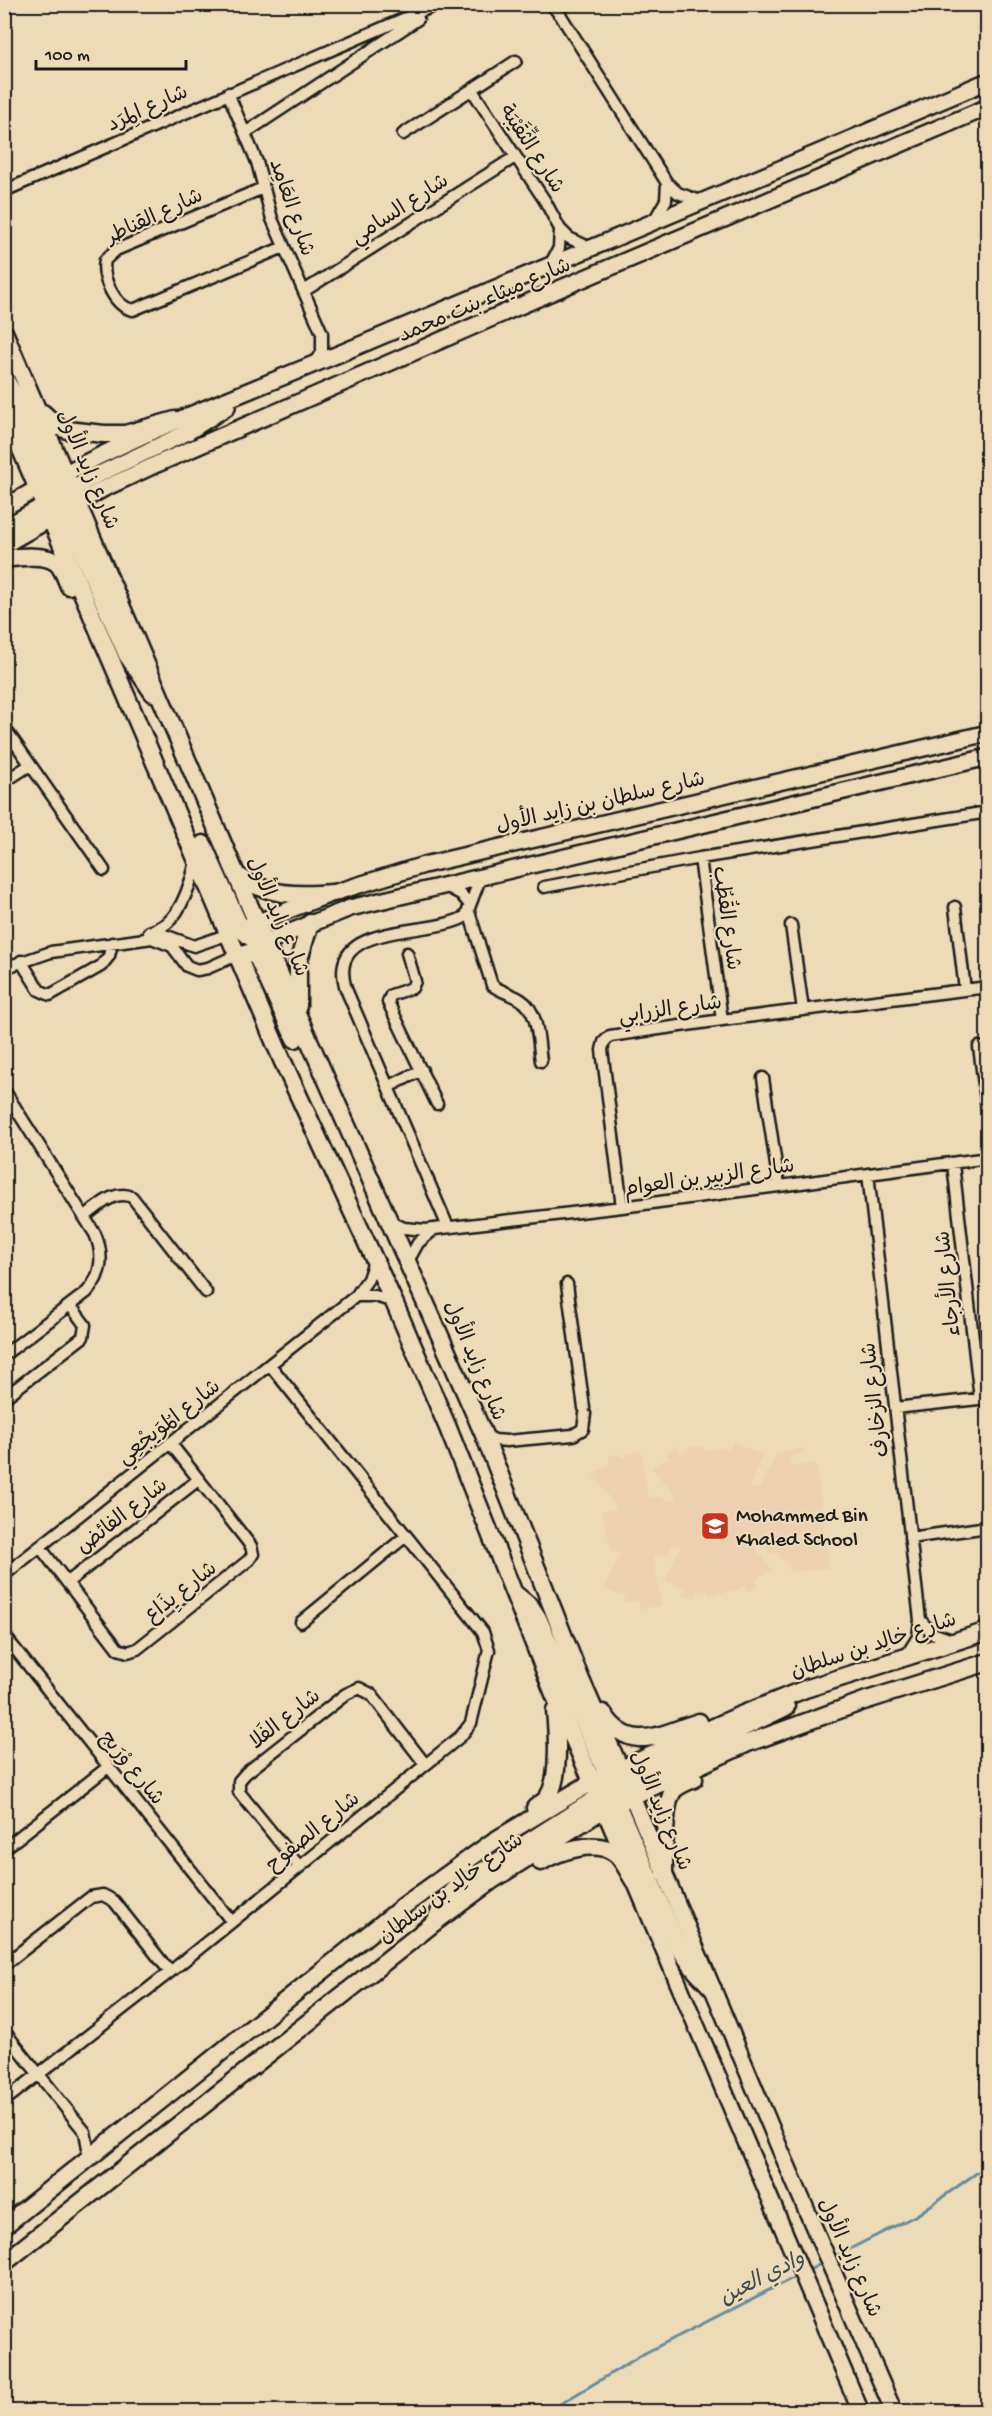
<svg xmlns="http://www.w3.org/2000/svg" width="992" height="2416" font-family="'Gochi Hand','Playpen Sans Arabic',sans-serif">
  <style>
    .built { fill: #edcfb2 }
    .lines { fill: none; stroke-linecap: round; stroke-linejoin: round }
    .stream { stroke: #638d9e; stroke-width: 3 }
    .minor-casing { stroke: #1c1c1c; stroke-width: 15 }
    .secondary-casing { stroke: #1c1c1c; stroke-width: 20 }
    .primary-casing { stroke: #1c1c1c; stroke-width: 21 }
    .minor { stroke: #eddab7; stroke-width: 10 }
    .secondary { stroke: #eddab7; stroke-width: 15 }
    .primary { stroke: #eddab7; stroke-width: 16 }
    .labels { text-anchor: middle; stroke-width: 4.5; stroke-linejoin: round; paint-order: stroke }
    .street-label { font-size: 21px; fill: #1c1c1c; stroke: #eddab7 }
    .poi-label { font-size: 21px; fill: #1c1c1c; stroke: #eddab7; text-anchor: start }
    .water-label { font-size: 22px; font-style: italic; fill: #3a4b52; stroke: #eddab7 }
  </style>
  <rect width="100%" height="100%" fill="#eddab7"/>
  <filter id="ink" filterUnits="userSpaceOnUse"><feTurbulence type="fractalNoise" baseFrequency=".0167" numOctaves="2"/><feDisplacementMap in="SourceGraphic" scale="12" xChannelSelector="R" yChannelSelector="G"/><feConvolveMatrix kernelMatrix="1 2 1 2 8 2 1 2 1" color-interpolation-filters="sRGB"/></filter>
  <g filter="url(#ink)">
    <!-- built -->
    <path class="built" d="M733 1442 762 1455 749 1488 759 1489 777 1453 803 1448 804 1453 792 1455V1458L789 1459 791 1467 816 1463 829 1568 789 1572 788 1565 780 1559 779 1553 770 1554 761 1540 751 1541 772 1570 755 1580 759 1585 749 1592 744 1585 738 1590 709 1595 706 1590 698 1591 694 1598 683 1593 685 1588 665 1581 681 1545 672 1546 668 1554 653 1557 661 1606 641 1609 638 1601 625 1603 624 1595H619L604 1588 621 1554 612 1549 601 1511 617 1508 593 1475 609 1464V1456L619 1454 621 1458 626 1457 627 1454 641 1451 648 1498 661 1497 668 1501 678 1499 652 1468 664 1460 670 1459 666 1453 676 1446 682 1454 688 1451 689 1447 704 1446 705 1451 720 1448 730 1450Z"/>
    <g class="lines">
      <!-- stream -->
      <path class="stream" d="M832 2258 917 2215 988 2165
        M806 2272 824 2262
        M547 2412 645 2353 797 2276"/>
      <!-- minor casing -->
      <g class="minor-casing">
        <path id="minor" d="M551 4 561 16 667 183 678 193 703 202
          M472 90 545 201 560 229 569 238 593 249
          M228 93 257 162 272 219 322 333V352L316 363
          M245 133 418 19
          M403 134 516 61
          M263 188 116 250 105 260C101 278 115 307 133 310L284 247
          M4 191 438 4
          M654 221 666 200 667 183
          M550 265 559 248 560 229
          M304 291 515 157
          M4 727 104 870
          M4 782 30 765
          M700 858 722 1020
          M444 885 461 894 469 904
          M544 887 700 858 988 812
          M955 907 965 990
          M469 912 492 985C501 992 512 994 521 1000 539 1011 538 1042 541 1061
          M791 925 803 1010
          M149 932C155 930 162 927 167 923 182 911 192 880 196 861
          M159 933 194 946 229 934
          M407 953 415 981 412 988 391 995 388 1002 437 1104
          M21 961 39 990 50 995 101 966 109 956 112 943
          M4 968 51 952 152 938 172 946 187 966 197 970 208 968 237 955
          M979 1047 988 1115
          M763 1078 779 1185
          M388 1087 422 1070
          M4 1090 95 1234C104 1255 102 1275 87 1292L4 1355
          M953 1164 980 1399
          M868 1174 920 1620 918 1637 906 1656
          M622 1207 602 1050 604 1042 610 1036 722 1020 988 987
          M84 1217C98 1207 114 1189 132 1197L206 1292
          M391 1222 404 1228 426 1230 622 1207 988 1158
          M448 1227 346 989C324 919 433 938 466 916L481 876
          M408 1261 418 1243 432 1231
          M567 1284 584 1408
          M356 1296H375L394 1302
          M4 1398 83 1337 85 1325 70 1305
          M895 1408 988 1398
          M484 1435 495 1440 507 1441 573 1435 583 1429 585 1414
          M910 1538 988 1527
          M40 1547 118 1649 128 1652 137 1649 249 1560 253 1554 251 1546 171 1444
          M4 1575 356 1296 368 1279 374 1261
          M68 1582 198 1480
          M920 1620 932 1633 952 1640
          M301 1622 406 1536
          M4 1635 232 1922
          M4 1849 108 1767
          M299 1866 239 1792V1781L246 1773 346 1694 359 1688 371 1694 425 1764
          M4 1965 91 1897 103 1895 114 1901 170 1972
          M4 2031 85 2132 88 2148 86 2161
          M4 2101 170 1972 461 1736 471 1723 489 1650 483 1632 270 1365"/>
      </g>
      <!-- secondary casing -->
      <g class="secondary-casing">
        <path id="secondary" d="M4 508C119 437 248 393 372 340 577 254 783 168 988 81
          M4 528 97 475 188 432 227 407
          M4 545 103 489 157 464 545 295 988 107
          M245 927 333 893 424 865 988 733
          M256 946 350 908 988 757
          M632 1796 780 2149 894 2412
          M604 1809 861 2412"/>
      </g>
      <!-- primary casing -->
      <g class="primary-casing">
        <path id="primary" d="M4 332 257 923 484 1435 581 1680 632 1796
          M4 377 14 395 127 655 153 693
          M4 410 283 1062 394 1302 448 1428 554 1694 604 1809
          M43 413 57 426 67 430 104 434H125L175 420
          M4 559C18 557 47 553 58 564 63 570 66 579 69 586
          M203 844 241 929 250 937 266 942
          M238 876C269 896 297 896 333 893
          M239 959 248 953 257 957 295 1039
          M298 1006V963L310 923
          M514 1593 531 1607 538 1618 611 1784
          M603 1713C630 1756 662 1733 699 1722
          M618 1788 786 1707
          M613 1795 680 1949 695 1970 713 1989
          M535 1808C540 1804 546 1801 549 1795 560 1777 557 1731 555 1710
          M541 1862C558 1851 596 1839 615 1853 623 1859 628 1872 634 1881
          M664 1873C664 1856 664 1804 673 1791 678 1785 687 1782 694 1779
          M437 1917 447 1898 456 1888 605 1793 615 1782 620 1768
          M4 2226 405 1905 494 1841 592 1782 736 1717 805 1689 988 1631
          M4 2263 435 1922 491 1881 604 1809 748 1743 864 1701 988 1662"/>
      </g>
      <!-- minor -->
      <use href="#minor" class="minor"/>
      <!-- secondary -->
      <use href="#secondary" class="secondary"/>
      <!-- primary -->
      <use href="#primary" class="primary"/>
    </g>
  </g>
  <!-- icons -->
  <defs>
    <g id="school-square" transform="scale(1.5)"><rect x="-9" y="-9" width="18" height="18" rx="4" fill="#c8321e" stroke="#eddab7"/><path d="M0-5L7-2L0 1L-7-2ZM-4 1L0 2.5L4 1V4Q0 6-4 4Z" fill="#fff"/></g>
  </defs>
  <g fill-rule="evenodd">
    <use href="#school-square" x="715" y="1526"/>
  </g>
  <g class="labels">
    <!-- street labels -->
    <g class="street-label">
      <text transform="translate(147 107) rotate(-24)" y="7">شارع المِرَد</text>
      <text transform="translate(533 148) rotate(57)" y="7">شارع الثِّقَيْبَة</text>
      <text transform="translate(293 207) rotate(71)" y="7">شارع العَامِد</text>
      <text transform="translate(399 208) rotate(-33)" y="7">شارع السامي</text>
      <text transform="translate(154 215) rotate(-25)" y="7">شارع القناطر</text>
      <text transform="translate(484 299) rotate(-23)" y="7">شارع ميثاء بنت محمد</text>
      <text transform="translate(89 469) rotate(67)" y="7">شارع زايد الأول</text>
      <text transform="translate(600 801) rotate(-13)" y="7">شارع سلطان بن زايد الأول</text>
      <text transform="translate(279 916) rotate(67)" y="7">شارع زايد الأول</text>
      <text transform="translate(728 918) rotate(82)" y="7">شارع القُطُب</text>
      <text transform="translate(670 1008) rotate(-8)" y="7">شارع الزرابي</text>
      <text transform="translate(709 1176) rotate(-8)" y="7">شارع الزبير بن العوام</text>
      <text transform="translate(947 1284) rotate(-96)" y="7">شارع الأرجاء</text>
      <text transform="translate(476 1360) rotate(67)" y="7">شارع زايد الأول</text>
      <text transform="translate(874 1400) rotate(-97)" y="7">شارع الزخارف</text>
      <text transform="translate(168 1421) rotate(-38)" y="7">شارع المُوَيجْعِي</text>
      <text transform="translate(121 1515) rotate(-38)" y="7">شارع الفائض</text>
      <text transform="translate(180 1591) rotate(-38)" y="7">شارع يِذَاع</text>
      <text transform="translate(873 1644) rotate(-18)" y="7">شارع خالِد بن سلطان</text>
      <text transform="translate(284 1718) rotate(-38)" y="7">شارع الفَلا</text>
      <text transform="translate(133 1767) rotate(51)" y="7">شارع وْرَيج</text>
      <text transform="translate(662 1810) rotate(67)" y="7">شارع زايد الأول</text>
      <text transform="translate(312 1831) rotate(-39)" y="7">شارع الصفوح</text>
      <text transform="translate(450 1887) rotate(-36)" y="7">شارع خالِد بن سلطان</text>
      <text transform="translate(851 2257) rotate(66)" y="7">شارع زايد الأول</text>
    </g>
    <!-- poi labels -->
    <g class="poi-label">
      <text x="736" y="1521">Mohammed Bin<tspan x="736" dy="24">Khaled School</tspan></text>
    </g>
    <!-- water labels -->
    <g class="water-label">
      <text transform="translate(761 2276) rotate(-27)" y="8">وادي العين</text>
    </g>
  </g>
  <!-- margin -->
  <rect width="992" height="2416" fill="none" stroke="#eddab7" stroke-width="24"/>
  <rect x="12" y="12" width="968" height="2392" fill="none" stroke="#1c1c1c" stroke-width="2" filter="url(#ink)"/>
  <!-- scale -->
  <path d="M36 60v9h150v-9" fill="none" stroke="#1c1c1c" stroke-width="3"/>
  <text x="45" y="60" font-size="18" fill="#1c1c1c" stroke="#eddab7" stroke-width="4.5" paint-order="stroke">100 m</text>
</svg>
